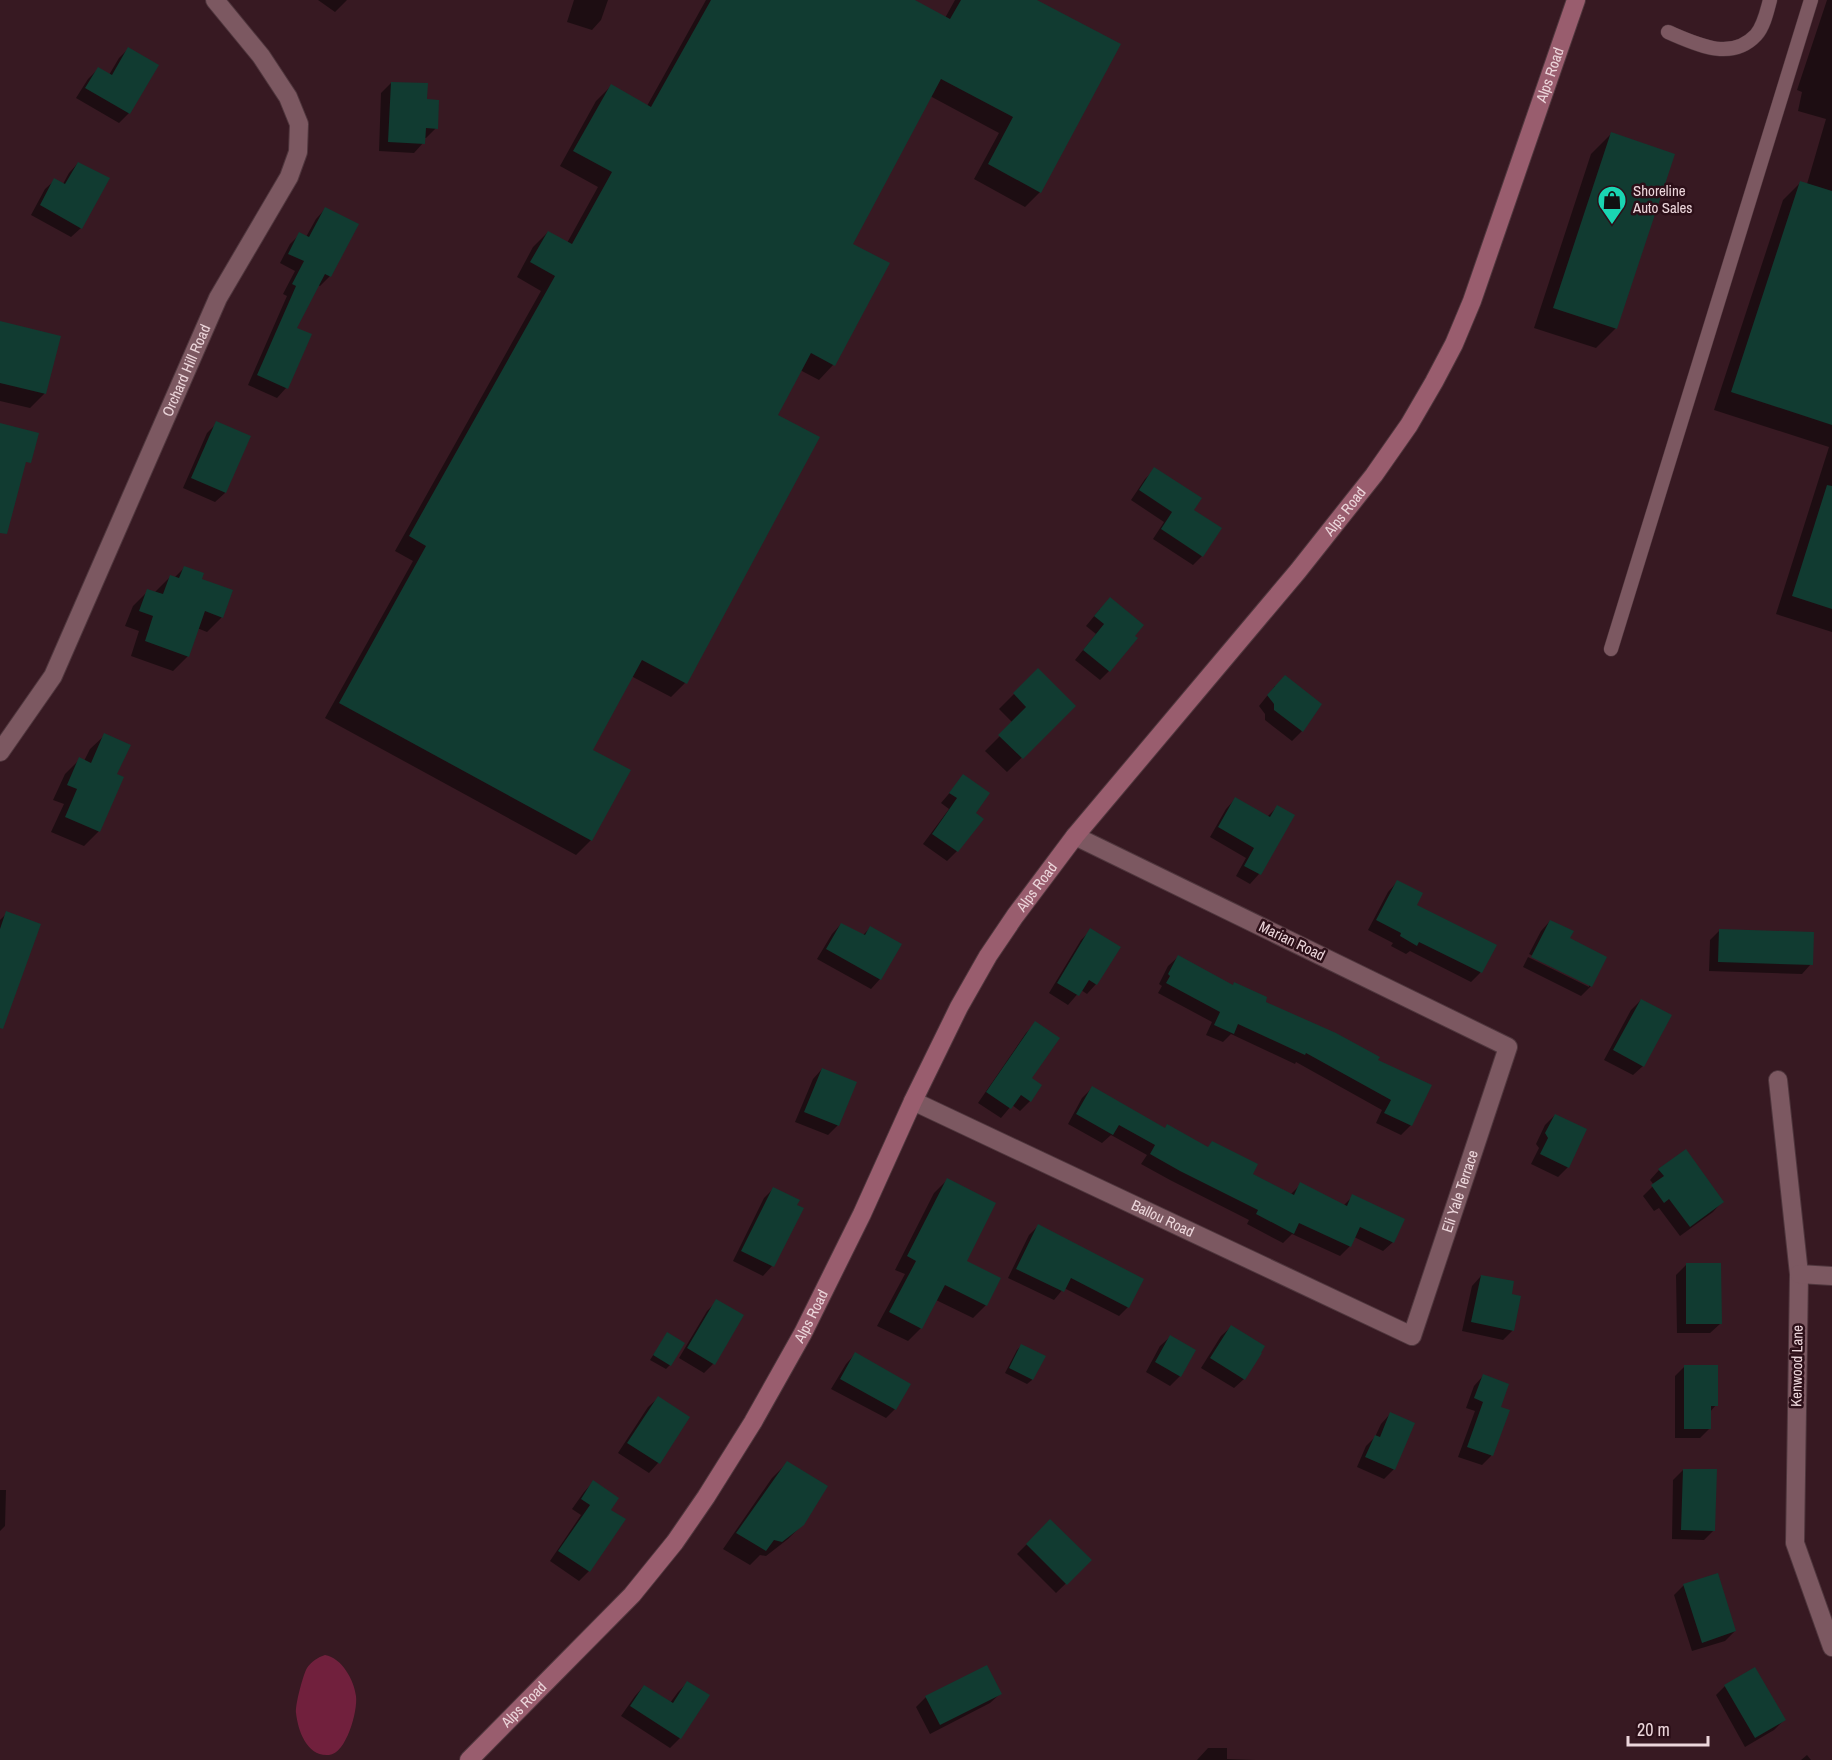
<svg xmlns="http://www.w3.org/2000/svg" width="1832" height="1760" font-family="'Archivo Narrow',sans-serif">
  <style>
    .water { fill: #71203d }
    .shadow { fill: #0007 }
    .building { fill: #113b31 }
    .lines { fill: none; stroke-linecap: round; stroke-linejoin: round }
    .lane-casing { stroke: #4f363d; stroke-width: 15 }
    .street-casing { stroke: #4f363d; stroke-width: 20 }
    .secondary-casing { stroke: #4f363d; stroke-width: 20 }
    .lane { stroke: #7c5861; stroke-width: 14 }
    .street { stroke: #7c5861; stroke-width: 18 }
    .secondary { stroke: #995d6e; stroke-width: 18 }
    .labels { text-anchor: middle; stroke-width: 5; stroke-linejoin: round; paint-order: stroke }
    .street-label { font-size: 15px; fill: #ecd6db; stroke: #2c0f18 }
    .poi-label { font-size: 15px; fill: #ecd6db; stroke: #2c0f18; text-anchor: start }
  </style>
  <rect width="100%" height="100%" fill="#371922"/>
  <!-- water -->
  <path class="water" d="M325 1655C342 1658 354 1680 356 1696 358 1711 346 1754 329 1755 307 1757 298 1731 296 1713 295 1705 303 1675 307 1668 311 1662 318 1657 325 1655Z"/>
  <!-- shadow -->
  <path class="shadow" d="M318 0H347L335 12Z
    M574 0H608L601 20 592 30 567 22Z
    M706 0H912L945 18 955 0H1034L1040 192 1025 207 974 179 999 133 930 96 851 244 833 365 819 380 800 370 776 415 685 683 671 697 631 676 591 751V840L576 855 325 718 413 561 395 551 541 291 517 277 533 247 548 232 567 243 598 187 560 166 596 101 611 86 647 106Z
    M1827 0H1832V632L1776 614 1829 447 1714 410 1783 200 1801 182 1807 184 1826 119 1798 111 1802 92 1797 90Z
    M128 49 157 65 129 113 119 123 76 98 88 79 98 69 109 75 119 58Z
    M391 83 425 101 436 128 426 138H424L423 143 414 153 379 151 381 93Z
    M1611 134 1616 328 1596 348 1534 328 1591 154Z
    M78 163 81 228 71 237 31 215 45 189 55 180 63 184 69 173Z
    M325 209 357 225 330 276 320 286 318 285 295 328 286 388 277 398 248 385 287 296 283 294 295 271 280 263 290 244 300 234 306 237 316 219Z
    M0 323 45 393 30 408 0 401Z
    M217 423 249 437 225 493 215 502 183 488 207 433Z
    M1155 469 1192 510 1202 556 1193 565 1153 539 1164 522 1131 500 1145 479Z
    M184 568 200 580 222 617 207 632 197 628 188 656 173 671 131 656 139 631 125 626 133 606 148 591 155 592 170 577 174 578Z
    M1100 609 1142 625 1109 671 1100 680 1075 660 1096 634 1086 626Z
    M1038 670 1074 706 1007 772 985 751 1013 723 999 709Z
    M1275 686 1302 731 1292 741 1265 720V714L1259 706Z
    M105 735 115 775 99 831 84 846 51 832 64 804 53 800 65 774 80 759 84 761 90 749Z
    M964 776 974 813 982 819 957 851 947 861 923 844 949 809 941 803Z
    M1235 799 1267 817 1277 807 1259 874 1250 884 1236 876 1246 858 1210 837 1226 809Z
    M1397 882 1414 906 1494 946 1480 973 1471 982 1410 951 1406 954 1391 946 1393 943 1368 930 1388 892Z
    M7 913 0 1016V920Z
    M1550 921 1568 939 1591 986 1581 996 1523 967 1528 957 1589 987V984L1529 954 1541 931Z
    M841 924 862 936 870 928 880 979 871 989 817 959 832 934Z
    M1091 930 1096 984 1087 994 1081 990 1068 1005 1049 993 1081 940Z
    M1720 930 1811 964 1802 974 1709 971 1710 940Z
    M1178 957 1376 1060 1411 1125 1401 1135 1376 1123 1382 1110 1296 1062 1295 1064 1231 1034 1223 1042 1206 1035 1212 1022 1158 993 1162 986 1159 984 1168 966Z
    M1641 1000 1643 1066 1633 1075 1604 1060 1631 1010Z
    M1036 1023 1030 1079 1040 1086 1030 1101 1020 1111 1012 1105 1001 1118 978 1103 1026 1033Z
    M822 1069 838 1125 828 1135 795 1122 813 1079Z
    M1092 1088 1164 1129 1291 1194 1301 1184 1343 1206 1353 1196 1393 1242 1383 1251 1354 1237 1350 1246 1340 1256 1292 1234 1283 1243 1247 1224 1249 1220 1170 1180 1141 1164 1147 1155 1111 1135 1102 1143 1068 1124 1082 1098Z
    M1555 1115 1568 1167 1558 1177 1531 1164 1539 1148 1536 1144 1545 1125Z
    M1659 1170 1722 1202 1713 1212 1680 1236 1659 1208 1654 1211 1643 1196 1654 1185 1650 1180Z
    M947 1180 965 1262 986 1305 973 1318 936 1300 921 1328 908 1341 877 1326 905 1274 895 1270 934 1193Z
    M774 1188 772 1266 763 1276 733 1261 764 1198Z
    M1038 1226 1128 1307 1119 1316 1064 1288 1054 1300 1008 1278 1029 1235Z
    M1686 1265 1720 1324 1710 1333H1677L1676 1275Z
    M1481 1276 1510 1295 1513 1330 1503 1340 1462 1331 1472 1286Z
    M717 1301 713 1364 704 1373 679 1358 707 1311Z
    M1231 1327 1244 1379 1234 1388 1201 1368 1221 1336Z
    M667 1334 670 1365 666 1369 650 1360Z
    M1170 1337 1180 1376 1170 1386 1146 1372 1160 1346Z
    M1021 1346 1044 1357 1032 1380 1027 1384 1005 1373 1017 1350Z
    M855 1354 895 1409 886 1418 831 1389 846 1364Z
    M1685 1366 1716 1405 1710 1412V1428L1700 1438H1675V1376Z
    M1483 1376 1499 1407 1508 1411 1491 1456 1482 1465 1458 1457 1475 1411 1466 1408 1474 1386Z
    M658 1398 688 1418 658 1463 649 1473 618 1453 648 1407Z
    M1390 1414 1394 1469 1384 1479 1357 1467 1366 1446 1375 1437 1381 1424Z
    M787 1463 803 1524 788 1539 766 1556 760 1555 750 1565 723 1549 772 1478Z
    M1683 1470 1714 1530 1704 1540 1672 1539 1673 1480Z
    M593 1482 609 1510 624 1520 589 1571 579 1581 550 1561 581 1515 572 1509 584 1492Z
    M0 1490H6L5 1526 0 1531Z
    M1050 1521 1090 1560 1056 1593 1017 1554Z
    M1684 1585 1735 1631 1725 1641 1692 1651 1674 1595Z
    M986 1667 1000 1694 990 1703 930 1734 916 1707 926 1697Z
    M688 1682 708 1696 680 1738 670 1748 621 1716 635 1696 644 1686 670 1703 678 1692Z
    M1725 1686 1784 1720 1774 1730 1745 1747 1716 1695Z
    M1208 1748H1227V1759L1255 1760H1197Z
    M1807 1755 1811 1760H1801Z"/>
  <!-- building -->
  <path class="building" d="M711 0H915L950 19 961 0H1037L1121 44 1041 193 988 164 1013 117 941 79 853 244 890 263 835 366 811 353 778 415 820 437 687 684 642 660 593 750 631 770 592 841 339 703 426 546 409 536 555 276 530 262 548 231 572 244 612 172 573 151 611 84 651 107Z
    M128 47 159 65 130 114 85 88 98 67 112 75Z
    M391 82 428 83 427 99 439 100 438 129 426 128 425 144 388 142Z
    M1611 132 1675 154 1617 329 1553 308Z
    M78 162 110 178 82 229 40 205 54 178 65 184Z
    M1800 181 1832 191V425L1731 392Z
    M325 207 359 224 331 277 325 274 297 328 312 334 288 389 257 375 296 286 292 284 304 261 288 254 299 232 309 237Z
    M0 321 61 336 46 394 0 383Z
    M216 421 251 436 226 493 191 478Z
    M0 423 39 433 31 463 26 462 7 534 0 533Z
    M1154 467 1202 498 1194 510 1222 528 1203 557 1161 529 1172 512 1139 490Z
    M1827 485 1832 486V609L1792 596Z
    M184 566 204 573 202 579 233 590 223 618 205 611 189 657 145 641 153 616 139 611 147 589 163 594 170 575 179 578Z
    M1110 597 1144 625 1135 636 1138 638 1110 672 1083 650 1104 624 1094 616Z
    M1038 668 1076 706 1023 759 998 735 1026 707 1013 693Z
    M1285 675 1322 704 1303 732 1274 710V704L1267 695Z
    M104 733 131 745 117 774 124 777 100 832 65 817 77 789 67 785 79 757 91 763Z
    M963 774 990 793 976 813 984 819 958 852 932 834 957 798 949 793Z
    M1235 797 1270 817 1277 805 1295 815 1261 875 1244 866 1254 848 1218 827Z
    M1397 880 1423 893 1417 905 1497 945 1482 973 1419 942 1417 946 1400 936 1401 933 1376 920Z
    M6 911 41 924 3 1029 0 1028V929Z
    M1550 920 1574 931 1570 938 1607 957 1592 987 1531 957Z
    M841 923 865 935 870 926 902 944 881 980 826 949Z
    M1090 928 1121 947 1097 985 1089 980 1079 996 1057 983Z
    M1719 929 1814 932 1813 965 1718 962Z
    M1178 955 1233 985 1234 982 1267 997 1266 1002 1336 1033 1380 1057 1378 1060 1432 1085 1412 1126 1384 1113 1391 1100 1306 1053 1305 1055 1238 1024 1234 1034 1214 1025 1220 1012 1166 983 1170 976 1168 974Z
    M1641 999 1672 1015 1644 1067 1613 1050Z
    M1035 1021 1060 1038 1032 1078 1042 1085 1031 1102 1021 1095 1011 1109 986 1092Z
    M822 1068 857 1082 839 1126 804 1112Z
    M1092 1086 1165 1128 1167 1124 1208 1147 1212 1141 1258 1164 1253 1174 1294 1195 1300 1182 1347 1206 1352 1194 1405 1219 1394 1243 1360 1227 1351 1247 1299 1223 1294 1234 1256 1214 1258 1210 1180 1171 1150 1154 1155 1145 1119 1125 1113 1135 1076 1114Z
    M1555 1114 1587 1129 1569 1168 1540 1154 1548 1138 1545 1133Z
    M1686 1149 1724 1202 1690 1227 1669 1199 1664 1203 1651 1185 1664 1176 1658 1169Z
    M947 1178 996 1203 967 1261 1001 1278 987 1306 945 1285 922 1329 889 1312 916 1261 907 1256Z
    M773 1187 800 1200 797 1205 804 1208 774 1267 741 1251Z
    M1038 1224 1144 1279 1129 1308 1071 1278 1064 1292 1016 1269Z
    M1686 1263H1721L1722 1324H1686Z
    M1481 1275 1514 1281 1512 1294 1521 1296 1514 1331 1471 1322Z
    M716 1299 744 1315 715 1365 687 1348Z
    M1231 1325 1265 1346 1261 1353H1262L1245 1380 1210 1358Z
    M667 1332 685 1343 671 1366 653 1355Z
    M1170 1335 1196 1350 1181 1377 1155 1362Z
    M1021 1344 1046 1356 1033 1380 1009 1368Z
    M855 1352 911 1384 896 1410 840 1379Z
    M1684 1365H1718V1406H1711V1429H1684Z
    M1483 1374 1509 1384 1501 1407 1510 1410 1493 1456 1467 1447 1483 1402 1474 1398Z
    M658 1396 690 1417 660 1464 627 1443Z
    M1390 1412 1415 1423 1395 1470 1365 1457 1375 1435 1380 1437Z
    M787 1461 828 1486 804 1525 782 1542 774 1540 766 1551 736 1533Z
    M1683 1469H1717L1715 1531 1681 1530Z
    M593 1480 619 1498 611 1510 626 1519 590 1572 558 1551 590 1505 581 1499Z
    M1050 1519 1092 1560 1067 1585 1026 1544Z
    M1718 1573 1736 1631 1702 1643 1683 1584Z
    M987 1665 1002 1694 940 1725 925 1696Z
    M1755 1667 1786 1720 1755 1738 1724 1685Z
    M687 1681 710 1695 681 1739 630 1706 644 1685 673 1703Z"/>
  <g class="lines">
    <!-- lane casing -->
    <g class="lane-casing">
      <path id="lane" d="M1668 32C1696 44 1731 62 1756 35 1764 26 1767 11 1770 0
        M1611 649 1811 0"/>
    </g>
    <!-- street casing -->
    <g class="street-casing">
      <g id="street">
        <path id="s1" d="M0 752 53 676 218 298 289 177 298 152 299 124 288 97 261 56 215 0"/>
        <path d="M1778 1080 1799 1274 1795 1543 1832 1647"/>
        <path id="s2" d="M913 1101 1412 1336 1508 1047 1075 836"/>
        <path d="M1799 1274 1832 1276"/>
      </g>
    </g>
    <!-- secondary casing -->
    <g class="secondary-casing">
      <g id="secondary">
        <path id="s3" d="M469 1760 632 1595 675 1542 706 1497 753 1422 803 1333 862 1214 913 1101 959 1007 988 956 1015 916 1075 836 1298 571 1374 475 1409 425 1434 382 1454 344 1472 301 1576 0"/>
      </g>
    </g>
    <!-- lane -->
    <use href="#lane" class="lane"/>
    <!-- street -->
    <use href="#street" class="street"/>
    <!-- secondary -->
    <use href="#secondary" class="secondary"/>
  </g>
  <!-- icons -->
  <defs>
    <g id="shop-pin" transform="scale(1.5)"><path d="M0 17L-7.5 6A9.5 9.5 0 1 1 7.5 6Z" fill="#1ad5b2" stroke="#2c0f18"/><path d="M-5-2.5h2.3a2.7 3.5 0 0 1 5.4 0H5L5.5 6h-11ZM-1.5-2.5h3a1.5 2.3 0 0 0-3 0Z" fill="#111"/></g>
  </defs>
  <g fill-rule="evenodd">
    <use href="#shop-pin" x="1612" y="200"/>
  </g>
  <g class="labels">
    <!-- street labels -->
    <g class="street-label">
      <text dy="5" stroke="none"><textPath href="#s3" startOffset="2022">Alps Road</textPath></text>
      <text dy="5" stroke="none"><textPath href="#s1" startOffset="426">Orchard Hill Road</textPath></text>
      <text dy="5" stroke="none"><textPath href="#s3" startOffset="1536">Alps Road</textPath></text>
      <text dy="5" stroke="none"><textPath href="#s3" startOffset="1050">Alps Road</textPath></text>
      <text transform="translate(1292 941) rotate(26)" y="5">Marian Road</text>
      <text dy="5" stroke="none"><textPath href="#s2" startOffset="704">Eli Yale Terrace</textPath></text>
      <text dy="5" stroke="none"><textPath href="#s2" startOffset="276">Ballou Road</textPath></text>
      <text dy="5" stroke="none"><textPath href="#s3" startOffset="564">Alps Road</textPath></text>
      <text transform="translate(1797 1366) rotate(-89)" y="5">Kenwood Lane</text>
      <text dy="5" stroke="none"><textPath href="#s3" startOffset="78">Alps Road</textPath></text>
    </g>
    <!-- poi labels -->
    <g class="poi-label">
      <text x="1633" y="196">Shoreline<tspan x="1633" dy="17">Auto Sales</tspan></text>
    </g>
  </g>
  <!-- scale -->
  <path d="M1628 1736v9h80v-9" fill="none" stroke="#ecd6db" stroke-width="3"/>
  <text x="1637" y="1736" font-size="18" fill="#ecd6db" stroke="#2c0f18" stroke-width="4.5" paint-order="stroke">20 m</text>
</svg>
